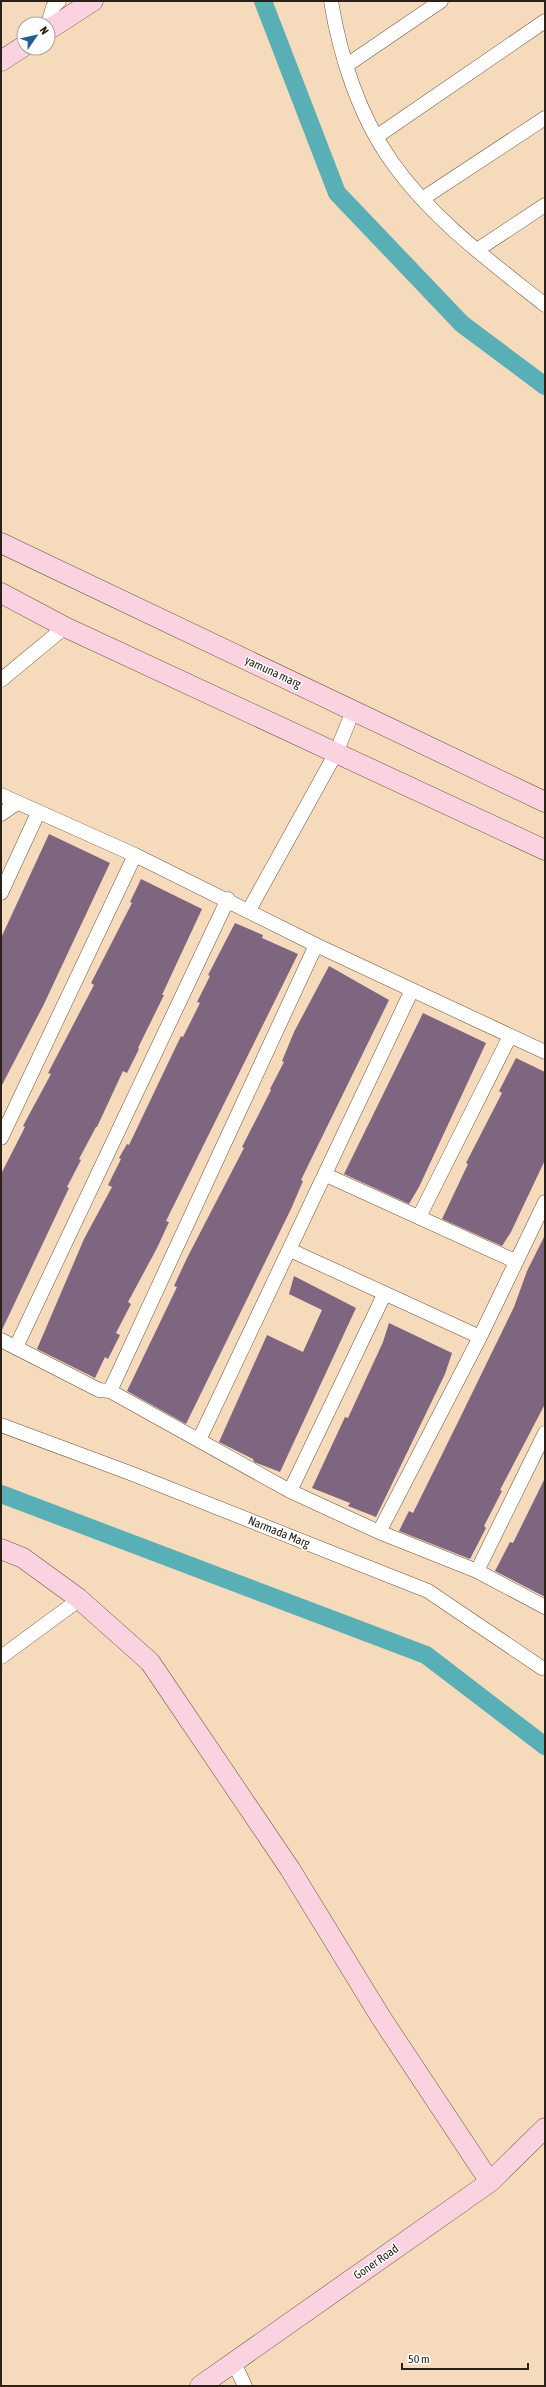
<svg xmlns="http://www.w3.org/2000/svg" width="546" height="2387" font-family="'Asap Condensed',sans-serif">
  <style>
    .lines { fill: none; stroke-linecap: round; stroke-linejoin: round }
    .canal { stroke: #58afb6; stroke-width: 18 }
    .building { fill: #7f6680 }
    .street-casing { stroke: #6d563c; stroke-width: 15 }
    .secondary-casing { stroke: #6d563c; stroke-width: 21 }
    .street { stroke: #fff; stroke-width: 14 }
    .secondary { stroke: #fbd2e0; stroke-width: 20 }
    .labels { text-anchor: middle; stroke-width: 3; stroke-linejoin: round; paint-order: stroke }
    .street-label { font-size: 12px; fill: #2b2116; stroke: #fff }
  </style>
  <rect width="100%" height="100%" fill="#f5dabc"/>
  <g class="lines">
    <!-- canal -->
    <path class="canal" d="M263 1 337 193 462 324 545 386
      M1 1494 426 1655 545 1746"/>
  </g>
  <!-- building -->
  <path class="building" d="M49 834 110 863 44 1004 1 1087V938Z
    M141 879 202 909 162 995H164L138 1048 139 1049 127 1073 123 1071 97 1127H96L79 1159 81 1160 67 1187 69 1188 1 1332V1174L25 1127 23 1126 51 1074 48 1073 94 985 91 983 132 903 130 902Z
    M235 923 263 935 262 938 298 954 166 1221 169 1222 157 1248 128 1302 131 1304 116 1333 120 1335 108 1359 105 1357 95 1378 37 1349 84 1239 112 1187 108 1185 121 1159 119 1158 127 1144 129 1145 170 1059 181 1036 183 1037 200 1003 197 1002 210 976 208 975Z
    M329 966 389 1000 301 1180 303 1181 291 1209 186 1424 127 1391 177 1287 174 1286 187 1258 244 1148 242 1147 271 1090 270 1089 284 1062 282 1061 294 1032Z
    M423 1013 486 1043 419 1187 409 1204 344 1174Z
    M516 1058 545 1072V1160L511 1232 502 1246 442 1219 468 1164 466 1163 502 1093 499 1091Z
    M545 1235V1404L500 1490 502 1491 484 1526 486 1528 470 1559 399 1531 409 1511 413 1513 459 1420 514 1307 527 1271Z
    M294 1276 356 1308 280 1472 254 1462 253 1459 219 1442 267 1335 303 1352 322 1310 289 1294Z
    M389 1323 452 1353 445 1374 376 1517 348 1506 350 1503 312 1488 345 1417 348 1418 383 1342Z
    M545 1478V1597L495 1571 510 1542 513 1543Z"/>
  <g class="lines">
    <!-- street casing -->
    <g class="street-casing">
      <path id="street" d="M331 1C340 56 359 116 392 162 432 219 491 262 545 305
        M48 24 53 7 59 1
        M347 65 441 1
        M376 137 545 21
        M422 199 545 118
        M477 250 545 205
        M1 680 65 627
        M1 795 135 855 316 945 545 1052
        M1 814 17 803
        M1 893 38 813
        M249 910 336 753 353 711
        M1 1138 135 855
        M326 1175 515 1261
        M419 1217 510 1036
        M290 1250 480 1337
        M1 1340 99 1390 110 1391 290 1491 379 1532 477 1571 545 1607
        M16 1347 228 899
        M110 1391 316 945
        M1 1425 130 1473 428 1591 542 1668
        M199 1440 412 990
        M290 1491 384 1295
        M379 1532 480 1337 545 1202
        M477 1571 545 1433
        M1 1657 80 1599
        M234 2363 245 2386"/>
    </g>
    <!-- secondary casing -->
    <g class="secondary-casing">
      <path id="secondary" d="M48 30 93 1
        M1 61 24 46
        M1 543 545 802
        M1 593 65 627 545 850
        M1 1549 23 1558 78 1598 150 1662 290 1869 380 2016 490 2182
        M200 2386 490 2182 545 2128"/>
    </g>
    <!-- street -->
    <use href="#street" class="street"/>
    <!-- secondary -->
    <use href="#secondary" class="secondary"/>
  </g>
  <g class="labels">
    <!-- street labels -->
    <g class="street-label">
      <text transform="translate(273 672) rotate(25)" y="4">yamuna marg</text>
      <text transform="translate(279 1532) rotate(22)" y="4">Narmada Marg</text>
      <text transform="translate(376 2262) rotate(-35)" y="4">Goner Road</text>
    </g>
  </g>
  <!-- border -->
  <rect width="546" height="2387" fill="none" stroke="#2b2116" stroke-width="4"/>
  <!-- north arrow -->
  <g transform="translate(36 36) rotate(56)"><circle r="19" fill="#ffffff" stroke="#aaa6a2"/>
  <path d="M0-3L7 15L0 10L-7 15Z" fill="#225c93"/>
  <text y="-6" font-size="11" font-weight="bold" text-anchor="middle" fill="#2b2116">N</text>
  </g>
  <!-- scale -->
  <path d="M402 2363v6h126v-6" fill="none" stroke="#2b2116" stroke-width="2"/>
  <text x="408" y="2363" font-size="12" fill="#2b2116" stroke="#ffffff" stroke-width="3" paint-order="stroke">50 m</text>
</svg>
